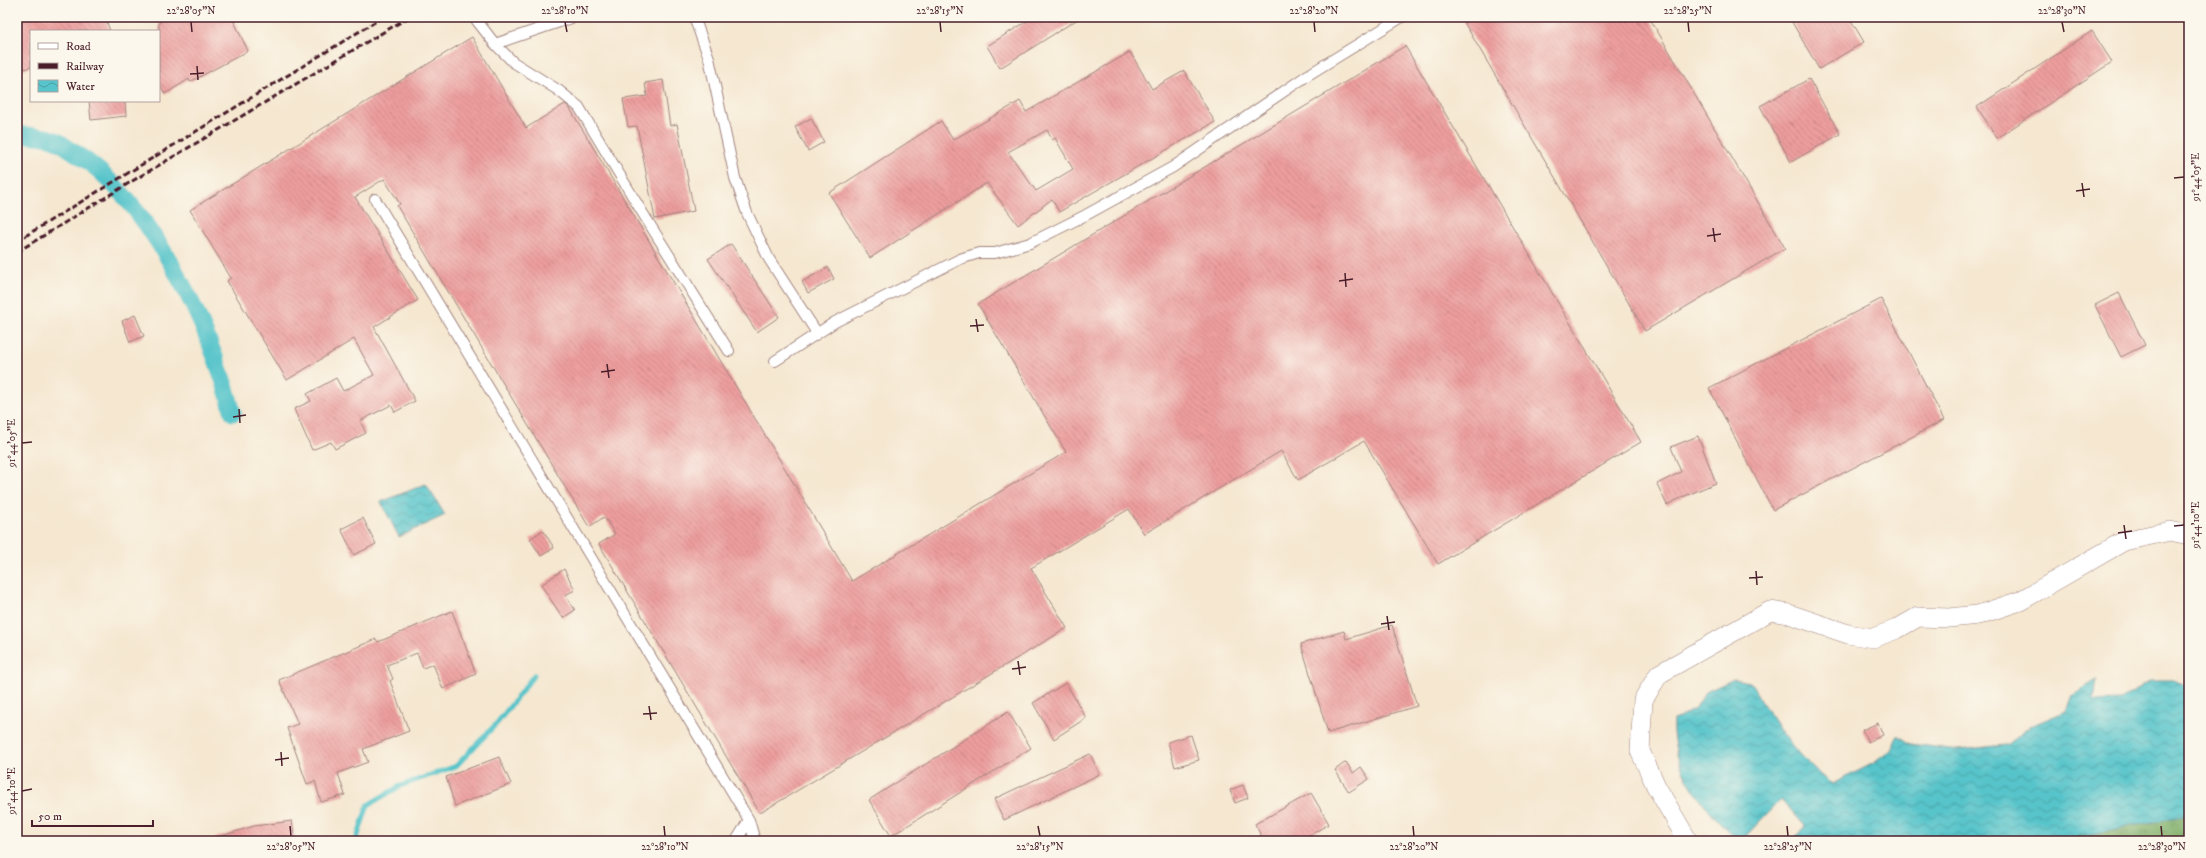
<svg xmlns="http://www.w3.org/2000/svg" width="2206" height="858" font-family="'IM FELL DW Pica',serif">
  <style>
    .forest { fill: url(#forest-crowns); stroke: #64664a }
    .water { fill: url(#water-waves); stroke: #50727a }
    .lines { fill: none; stroke-linecap: round; stroke-linejoin: round }
    .stream { stroke: #56c4ca; stroke-width: 5 }
    .canal { stroke: #56c4ca; stroke-width: 17 }
    .building { fill: url(#building-back-hatch); fill-rule: evenodd }
    .service-casing { stroke: #a0837e; stroke-width: 12 }
    .minor-casing { stroke: #a0837e; stroke-width: 20 }
    .service { stroke: #fff; stroke-width: 10 }
    .minor { stroke: #fff; stroke-width: 19 }
    .rail { stroke: #4a1f2b; stroke-width: 3; stroke-dasharray: 6 3; stroke-linecap: butt }
    .ticks { fill: none; stroke: #4a1f2b; stroke-width: 1.5 }
    .neatline { fill: none; stroke: #4a1f2b; stroke-width: 1.5 }
    .ticks-label { font-size: 10px; text-anchor: middle; fill: #4a1f2b }
  </style>
  <defs>
    <pattern id="forest-crowns" width="20" height="18" patternUnits="userSpaceOnUse"><rect width="20" height="18" fill="#7eae68"/><path d="M2 6a3 3 0 1 1 6 0M12 15a3 3 0 1 1 6 0" fill="none" stroke="#698d56"/></pattern>
    <pattern id="water-waves" width="16" height="10" patternUnits="userSpaceOnUse"><rect width="16" height="10" fill="#56c4ca"/><path d="M0 5q4-4 8 0t8 0" fill="none" stroke="#499fa4"/></pattern>
    <pattern id="building-back-hatch" width="6" height="6" patternUnits="userSpaceOnUse"><rect width="6" height="6" fill="#ed9e9d"/><path d="M-1 5l2 2M0 0l6 6M5-1l2 2" fill="none" stroke="#c28080"/></pattern>
  </defs>
  <rect width="100%" height="100%" fill="#fbf7ec"/>
  <filter id="ink" filterUnits="userSpaceOnUse"><feTurbulence type="fractalNoise" baseFrequency=".025" numOctaves="2"/><feDisplacementMap in="SourceGraphic" scale="8" xChannelSelector="R" yChannelSelector="G"/><feConvolveMatrix kernelMatrix="1 2 1 2 8 2 1 2 1" color-interpolation-filters="sRGB"/></filter>
  <filter id="wash" filterUnits="userSpaceOnUse"><feTurbulence type="fractalNoise" baseFrequency=".012" numOctaves="4" result="noise"/><feDisplacementMap in="SourceGraphic" scale="16" xChannelSelector="R" yChannelSelector="G"/><feGaussianBlur stdDeviation="0.9" result="paint"/><feColorMatrix in="noise" values="0 0 0 0 0 0 0 0 0 0 0 0 0 0 0 0 0 1.4 0 .05"/><feComposite in="paint" operator="in"/></filter>
  <g filter="url(#wash)">
    <rect width="100%" height="100%" fill="#f5e7d0"/>
    <!-- forest -->
    <path class="forest" d="M2189 810V841H1841Z"/>
    <!-- water -->
    <path class="water" d="M426 484 445 515 399 537 381 502Z
      M1734 679 1750 682C1772 720 1796 758 1832 784L1874 763 1891 750 1898 735 1911 744 1958 750 2006 745 2031 726 2066 711 2072 695 2097 680 2094 701 2121 700 2151 680H2172L2189 687V815L2071 838 2066 841H1792L1805 826 1781 799 1741 841H1738C1705 808 1670 770 1673 720L1695 709 1706 692Z"/>
    <g class="lines">
      <!-- stream -->
      <path class="stream" d="M356 841 368 805 400 786 456 766 498 722 534 675"/>
      <!-- canal -->
      <path class="canal" d="M17 134C28 136 42 135 53 139 60 141 67 148 74 152 150 199 211 328 233 413"/>
    </g>
    <g id="blocks">
      <!-- building -->
      <path class="building" d="M17 17H105L110 31H31V67L17 71Z
        M168 17H232L248 51 190 82 189 79 165 94 159 83V22Z
        M1034 17H1081L1000 68 987 46Z
        M1461 17H1649L1785 248 1645 331Z
        M1789 17H1849L1864 42 1819 69Z
        M2092 31 2112 62 1997 138 1977 107Z
        M472 37 526 128 565 104 569 107 852 581 1066 452 978 304 1405 46 1641 442 1438 564 1364 441 1298 480 1281 451 1144 534 1129 509 1031 568 1067 628 760 813 599 544 615 534 604 517 589 527 397 206 400 204 384 179 355 197 418 300 374 327 415 401 395 412 391 405 360 421 366 433 335 449 331 442 312 450 294 409 311 401 307 394 336 378 343 391 374 375 354 339 287 380 227 281 231 278 190 210Z
        M1130 52 1152 89 1184 71 1215 122 1059 212 1052 199 1018 225 987 183 870 258 829 193 941 121 953 140 1020 101 1026 112ZM1047 130 1052 140 1055 138 1073 169 1036 191 1008 152Z
        M1809 79 1840 134 1791 162 1760 106Z
        M663 80 670 126 677 124 694 211 655 219 637 126 628 127 623 99 647 96 645 83Z
        M89 101 125 102 126 116 91 120Z
        M811 118 824 142 808 151 795 127Z
        M731 244 779 317 757 332 708 259Z
        M828 267 834 279 808 293 802 282Z
        M2119 293 2145 345 2121 357 2095 305Z
        M1881 299 1944 420 1773 510 1709 388Z
        M135 315 144 336 130 342 122 321Z
        M1698 436 1716 483 1685 496 1667 505 1657 484 1681 472 1671 447Z
        M363 518 376 544 354 555 341 529Z
        M543 530 554 548 541 556 530 539Z
        M564 569 575 590 565 595 575 610 563 618 541 585Z
        M452 611 476 674 443 689 433 664 423 668 417 653 387 665 393 679 390 681 409 731 363 749 368 762 338 773 345 795 321 802 315 781 307 784 287 728 298 724 279 680 376 639 378 642Z
        M1392 625 1417 706 1328 733 1301 644 1344 631 1346 639Z
        M1066 683 1086 718 1054 739 1033 703Z
        M1008 712 1031 748 891 836 869 800Z
        M1878 723 1883 735 1868 742 1862 730Z
        M1191 735 1199 760 1175 767 1168 742Z
        M1090 754 1100 774 1004 820 994 799Z
        M499 757 511 784 455 806 446 777Z
        M1346 762 1353 773 1361 767 1369 779 1349 792 1335 770Z
        M1243 785 1248 798 1235 803 1230 790Z
        M1311 793 1329 824 1299 841H1264L1255 824Z
        M292 821 295 841H216L215 838 254 826Z"/>
    </g>
  </g>
  <g filter="url(#ink)">
    <use href="#blocks" fill-opacity="0" stroke="#a0837e" stroke-width="1"/>
    <g class="lines">
      <!-- service casing -->
      <g class="service-casing">
        <path id="service" d="M474 17 495 44 513 62 558 90 579 107 642 212 729 351
          M694 17 709 58 735 178 747 213 769 259 817 333
          M495 44 574 17
          M375 199 749 820 755 841
          M775 361 835 322 960 259 979 253H995L1030 243 1084 216 1173 167 1308 75 1402 17
          M736 841 749 820"/>
      </g>
      <!-- minor casing -->
      <g class="minor-casing">
        <path id="minor" d="M1688 841 1656 786 1640 751 1643 700 1659 674 1770 611 1789 614 1848 634 1873 638 1897 629 1918 617 1949 618 1978 615 2020 601 2124 541 2170 531 2189 535"/>
      </g>
      <!-- service -->
      <use href="#service" class="service"/>
      <!-- minor -->
      <use href="#minor" class="minor"/>
      <!-- rail -->
      <path class="rail" d="M17 241 383 17
        M17 252 134 180 409 17"/>
    </g>
  </g>
  <!-- ticks -->
  <path class="ticks" d="M191 22 192 32M565 22 567 32M940 22 941 32M1314 22 1315 32M1688 22 1689 32M2062 22 2064 32M197 66 198 80M190 74 204 73M2174 178 2184 177M2082 183 2084 197M2076 191 2090 189M1713 228 1715 242M1707 236 1721 234M1345 273 1346 287M1339 281 1353 279M976 319 978 332M970 326 984 325M607 364 609 378M601 372 615 370M239 409 240 423M233 417 246 415M22 443 32 442M2124 525 2126 539M2174 526 2184 525M2118 533 2132 531M1756 571 1757 585M1749 578 1763 577M1387 616 1389 630M1381 624 1395 622M1018 661 1020 675M1012 669 1026 667M649 706 651 720M643 714 657 713M281 752 282 766M275 760 289 758M22 791 32 789M290 826 291 836M664 826 665 836M1038 826 1040 836M1413 826 1414 836M1787 826 1788 836M2161 826 2162 836"/>
  <!-- margin -->
  <rect width="2206" height="858" fill="none" stroke="#fbf7ec" stroke-width="44"/>
  <!-- legend -->
  <rect x="30" y="30" width="130" height="72" fill="#fbf7ec" stroke="#b4a19f"/>
  <rect x="38" y="43" width="20" height="6" fill="#ffffff" stroke="#b4a19f"/>
  <text x="66" y="50" font-size="12" fill="#4a1f2b">Road</text>
  <rect x="38" y="63" width="20" height="6" fill="#4a1f2b" stroke="#b4a19f"/>
  <text x="66" y="70" font-size="12" fill="#4a1f2b">Railway</text>
  <rect x="38" y="80" width="20" height="12" fill="url(#water-waves)" stroke="#b4a19f"/>
  <text x="66" y="90" font-size="12" fill="#4a1f2b">Water</text>
  <!-- scale -->
  <path d="M32 820v6h121v-6" fill="none" stroke="#4a1f2b" stroke-width="2"/>
  <text x="38" y="820" font-size="12" fill="#4a1f2b" stroke="#fbf7ec" stroke-width="3" paint-order="stroke">50 m</text>
  <rect x="22" y="22" width="2162" height="814" class="neatline"/>
  <g class="ticks-label">
    <text x="191" y="14">22°28'05"N</text>
    <text x="565" y="14">22°28'10"N</text>
    <text x="940" y="14">22°28'15"N</text>
    <text x="1314" y="14">22°28'20"N</text>
    <text x="1688" y="14">22°28'25"N</text>
    <text x="2062" y="14">22°28'30"N</text>
    <text transform="translate(2195 177) rotate(-90)" y="4">91°44'05"E</text>
    <text transform="translate(11 443) rotate(-90)" y="4">91°44'05"E</text>
    <text transform="translate(2195 525) rotate(-90)" y="4">91°44'10"E</text>
    <text transform="translate(11 791) rotate(-90)" y="4">91°44'10"E</text>
    <text x="291" y="850">22°28'05"N</text>
    <text x="665" y="850">22°28'10"N</text>
    <text x="1040" y="850">22°28'15"N</text>
    <text x="1414" y="850">22°28'20"N</text>
    <text x="1788" y="850">22°28'25"N</text>
    <text x="2162" y="850">22°28'30"N</text>
  </g>
</svg>
